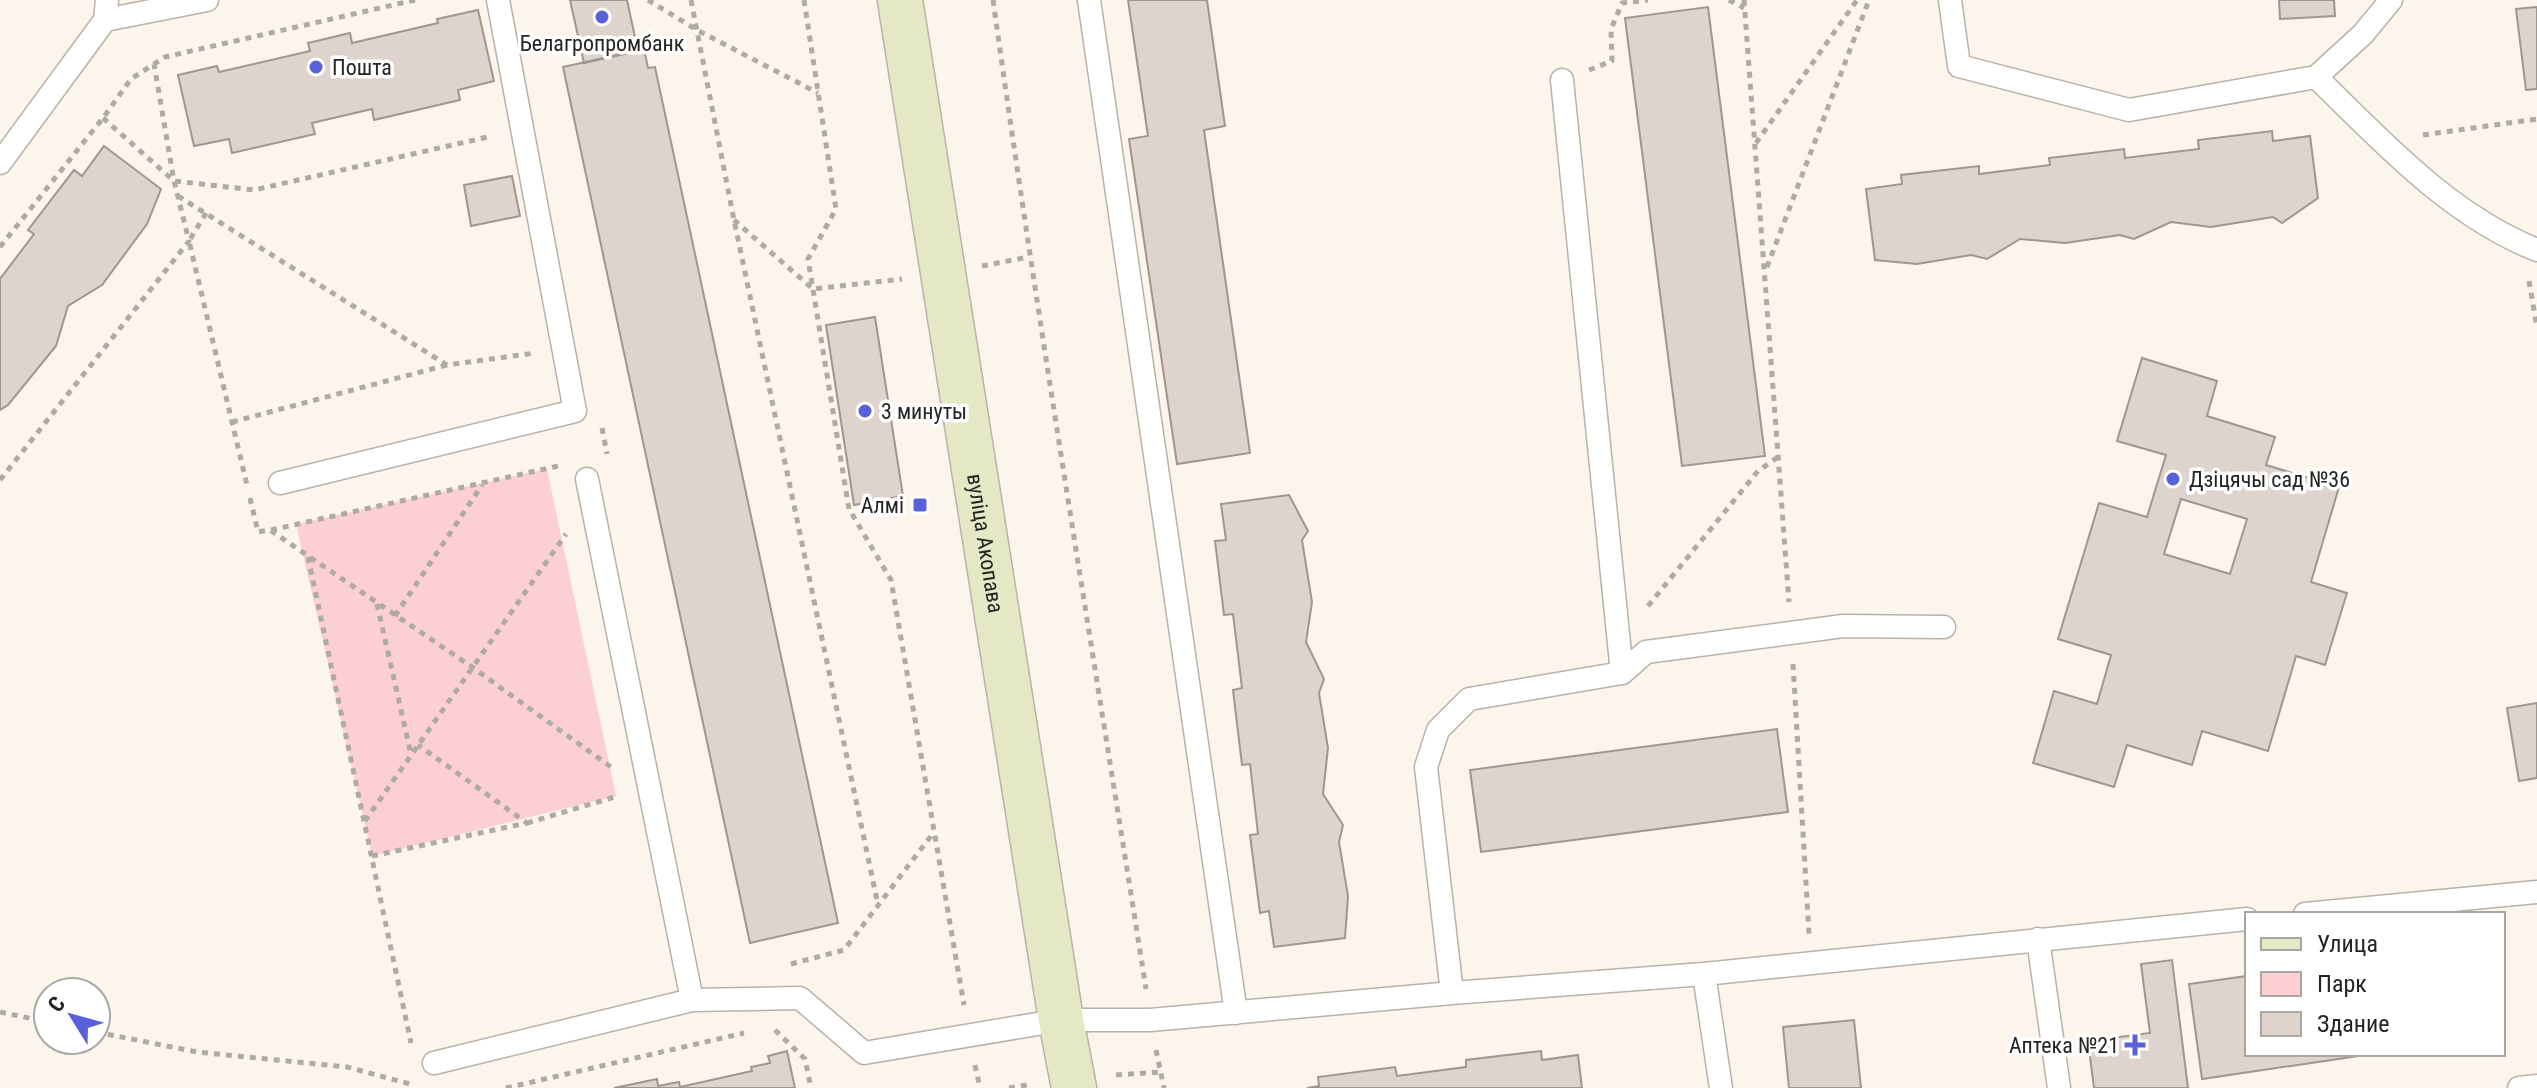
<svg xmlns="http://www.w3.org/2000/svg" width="2537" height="1088" font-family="'Roboto Condensed',sans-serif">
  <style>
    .green { fill: #fcd0d2 }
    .building { fill: #ded3cd; stroke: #a09690; stroke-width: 2; fill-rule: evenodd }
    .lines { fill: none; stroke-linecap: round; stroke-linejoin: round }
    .service-casing { stroke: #b8b2a8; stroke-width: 25 }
    .secondary-casing { stroke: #b8b2a8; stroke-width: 47 }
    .path { stroke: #afaaa2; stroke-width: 5; stroke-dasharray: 6 6; stroke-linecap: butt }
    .service { stroke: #fff; stroke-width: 22 }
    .secondary { stroke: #e5e8c5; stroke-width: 44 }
    .poi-dot { fill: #5960d8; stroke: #fff; stroke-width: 3 }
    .labels { text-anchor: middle; stroke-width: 7; stroke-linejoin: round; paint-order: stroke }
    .poi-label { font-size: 22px; fill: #262420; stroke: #fff; text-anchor: start }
    .street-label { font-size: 22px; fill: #262420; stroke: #fff }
  </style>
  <rect width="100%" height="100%" fill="#fbf5eb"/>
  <!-- green -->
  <path class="green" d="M547 469 616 796 372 856 296 524Z"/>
  <!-- building -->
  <path class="building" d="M570 0H627L638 51 584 63Z
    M1128 0H1207L1225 126 1204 130 1250 453 1177 464 1129 139 1148 136Z
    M2279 0H2334L2335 16 2280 19Z
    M1708 7 1765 456 1682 466 1625 18Z
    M2537 7V89L2526 90 2516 9Z
    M478 10 494 81 458 90 460 100 374 120 372 109 312 123 315 134 232 153 229 139 194 146 178 75 217 66 219 72 310 51 308 43 350 33 352 43 438 23 437 19Z
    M644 49 648 68 655 67 838 923 750 943 563 67Z
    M2272 131 2273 141 2310 136 2318 198 2282 223 2273 217 2211 227 2171 222 2134 239 2120 235 2065 243 2020 239 1987 259 1971 255 1917 264 1875 260 1866 189 1902 184 1901 175 1979 166V174L2050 165 2049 158 2124 149 2125 158 2199 149 2198 140Z
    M104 146 161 189 147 224 102 285 68 306 56 346 8 405 0 410V279L34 234 28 230 74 170 82 176Z
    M512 176 520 216 471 226 464 185Z
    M875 317 903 496 854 505 826 325Z
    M2142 358 2217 381 2207 416 2275 437 2266 465 2339 487 2311 582 2347 593 2325 665 2296 656 2268 751 2202 731 2192 765 2127 745 2114 787 2033 763 2054 691 2097 704 2111 655 2058 639 2099 503 2147 517 2166 455 2117 441ZM2181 499 2247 519 2230 574 2164 554Z
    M1289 495 1308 531 1302 540 1312 602 1306 642 1324 679 1319 693 1328 748 1323 794 1343 825 1339 842 1348 896 1345 938 1274 947 1269 911 1260 913 1250 835 1258 834 1250 764 1242 765 1233 690 1242 688 1233 614 1224 615 1215 541 1226 540 1221 504Z
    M2537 703V778L2519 781 2507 708Z
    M1777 729 1788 812 1481 852 1470 770Z
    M2172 960 2188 1088H2094L2088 1041 2150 1033 2141 964Z
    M2247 976V1054H2372L2202 1079 2189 984Z
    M1854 1020 1861 1088H1789L1783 1027Z
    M787 1051 795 1088H614L657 1079 658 1086 679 1082 680 1087 752 1071 751 1067 770 1063 768 1056Z
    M1541 1051 1542 1060 1578 1055 1582 1088H1307L1319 1086 1318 1077 1395 1067 1397 1076 1466 1067V1060Z"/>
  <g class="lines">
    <!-- service casing -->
    <g class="service-casing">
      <path id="service" d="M1089 0 1236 1013
        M1950 0 1959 66 2129 110 2316 77
        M2391 0 2363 34 2316 77C2383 142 2449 215 2537 250
        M105 20 207 0
        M1562 80 1622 673
        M0 163 105 20 107 0
        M587 479 692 1000
        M280 483 575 411 498 0
        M2305 914 2537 892
        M2038 939 2059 1088
        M1704 974 1721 1088
        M1452 993 1704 974 2247 919
        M434 1063 692 1000 800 998 864 1053 1061 1020H1150L1452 993 1426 767 1438 730 1469 699 1622 673 1646 652 1843 626 1944 627
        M2519 1088 2537 1086"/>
    </g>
    <!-- secondary casing -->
    <g class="secondary-casing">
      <g id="secondary">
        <path id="s1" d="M900 0 1061 1020 1074 1088"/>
      </g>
    </g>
    <!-- path -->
    <path class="path" d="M648 0 697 30 818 93
      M691 0 734 220 878 905
      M804 0 836 209 808 259 849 509 891 580 964 1005
      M993 0C1039 330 1094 659 1146 989
      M1729 0 1744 8
      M1744 0 1789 602
      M1589 70 1612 61 1611 29 1622 3 1648 0
      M103 118 174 181 254 190 492 136
      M2423 135 2537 119
      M1756 143 1857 0
      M178 196 447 365 535 353
      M206 213 189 241 247 485
      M734 220 813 289 902 279
      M0 247 103 118 131 79 165 57 415 0
      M982 266 1028 257
      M1767 267 1869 0
      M2529 281 2537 327
      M232 422 447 365
      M602 428 607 454
      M0 480 189 241 174 181 154 64
      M250 498 258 532 270 530 472 667 611 767
      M271 530 558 466
      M308 557 411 1043
      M377 604 411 754
      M1648 606 1758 471 1778 457
      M395 616 482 485
      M1793 664 1809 934
      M365 821 566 534
      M527 823 618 796
      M372 856 527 823 418 745
      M791 964 844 950 934 832
      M0 1012 48 1022
      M775 1030 805 1059 811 1088
      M96 1032 197 1052 347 1067 410 1084
      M1156 1050 1164 1088
      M975 1065 980 1088
      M1116 1075 1161 1072
      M506 1088 744 1033
      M1009 1088 1032 1084"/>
    <!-- service -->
    <use href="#service" class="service"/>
    <!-- secondary -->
    <use href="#secondary" class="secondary"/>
  </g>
  <!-- markers -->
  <g class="poi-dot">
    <circle cx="602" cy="17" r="8"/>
    <circle cx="316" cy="67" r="8"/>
    <circle cx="865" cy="411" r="8"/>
    <circle cx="2173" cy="479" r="8"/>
    <rect x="912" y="497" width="16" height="16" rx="4"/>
    <path d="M2131 1033h8v8h8v8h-8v8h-8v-8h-8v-8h8z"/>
  </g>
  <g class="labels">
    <!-- poi labels -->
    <g class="poi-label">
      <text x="602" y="51" text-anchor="middle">Белагропромбанк</text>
      <text x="332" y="75">Пошта</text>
      <text x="881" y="419">3 минуты</text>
      <text x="2189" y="487">Дзіцячы сад №36</text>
      <text x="904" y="513" text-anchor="end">Алмі</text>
      <text x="2119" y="1053" text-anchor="end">Аптека №21</text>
    </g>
    <!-- street labels -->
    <g class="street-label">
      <text dy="8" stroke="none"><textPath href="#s1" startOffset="550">вуліца Акопава</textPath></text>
    </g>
  </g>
  <!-- legend -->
  <rect x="2245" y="912" width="260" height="144" fill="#ffffff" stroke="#a8a7a6" stroke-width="2"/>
  <rect x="2261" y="938" width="40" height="12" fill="#e5e8c5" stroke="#a8a7a6" stroke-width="2"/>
  <text x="2317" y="952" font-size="24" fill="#262420">Улица</text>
  <rect x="2261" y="972" width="40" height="24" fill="#fcd0d2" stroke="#a8a7a6" stroke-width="2"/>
  <text x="2317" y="992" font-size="24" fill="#262420">Парк</text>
  <rect x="2261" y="1012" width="40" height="24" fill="#ded3cd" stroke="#a8a7a6" stroke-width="2"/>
  <text x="2317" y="1032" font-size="24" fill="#262420">Здание</text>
  <!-- north arrow -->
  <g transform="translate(72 1016) rotate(307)"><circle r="38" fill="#ffffff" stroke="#a8a7a6" stroke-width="2"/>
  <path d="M0-6L14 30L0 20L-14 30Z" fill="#5960d8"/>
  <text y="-12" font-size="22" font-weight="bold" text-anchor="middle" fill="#262420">С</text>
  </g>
</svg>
